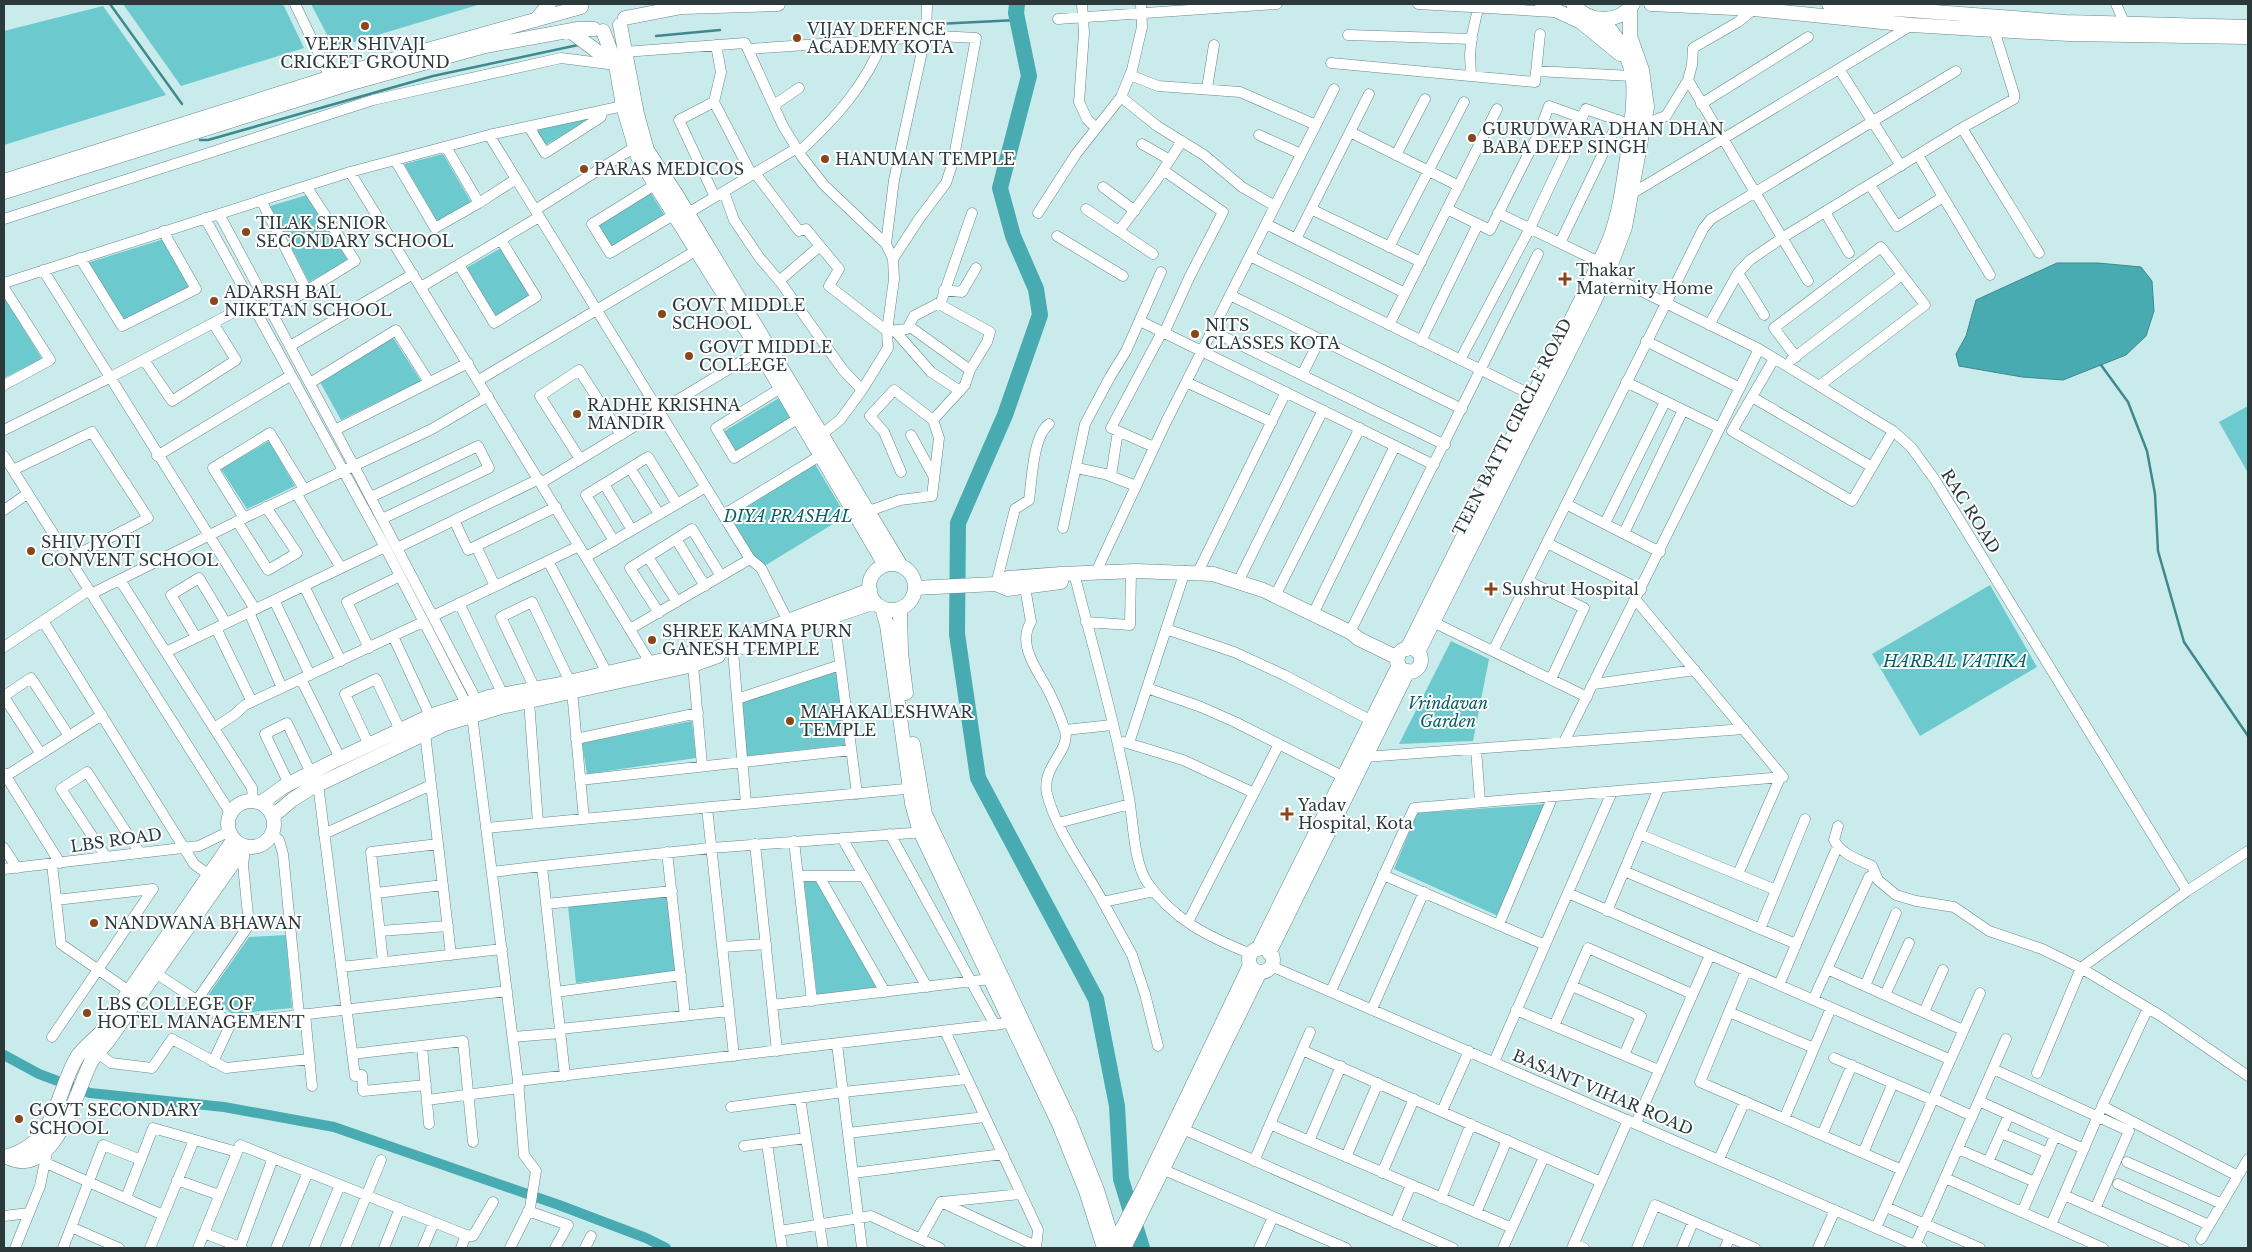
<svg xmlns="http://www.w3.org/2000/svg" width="2252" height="1252" font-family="'Libre Baskerville',serif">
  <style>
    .green { fill: #6cc9ce }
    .water { fill: #47abb1; stroke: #3f898d }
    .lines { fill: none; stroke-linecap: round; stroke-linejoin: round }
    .stream { stroke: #3f898d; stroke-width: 2.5 }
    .canal { stroke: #47abb1; stroke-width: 10 }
    .river { stroke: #47abb1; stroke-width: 16 }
    .street-casing { stroke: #698789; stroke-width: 11 }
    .secondary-casing { stroke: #698789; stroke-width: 15 }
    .street { stroke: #fff; stroke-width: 10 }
    .secondary { stroke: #fff; stroke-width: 14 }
    .poi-dot { fill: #894618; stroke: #fff; stroke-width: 2 }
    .labels { text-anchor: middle; stroke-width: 4; stroke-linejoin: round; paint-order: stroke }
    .poi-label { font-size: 16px; fill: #2c393a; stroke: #fff; text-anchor: start }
    .street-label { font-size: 16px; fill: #2c393a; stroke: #fff }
    .park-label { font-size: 16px; font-style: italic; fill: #035d62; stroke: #fff }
  </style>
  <rect width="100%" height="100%" fill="#caebec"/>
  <!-- green -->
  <path class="green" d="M123 4H283L304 48 181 86Z
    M311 4H481L334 48Z
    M103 6 166 95 4 145V31Z
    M594 117 544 146 537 130Z
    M443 154 471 202 437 221 404 164Z
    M651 193 665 216 611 249 597 226Z
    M307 195 348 260 309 282 270 206Z
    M164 239 190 287 123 322 87 263Z
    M501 248 529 296 495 317 466 268Z
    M4 297 42 359 4 378Z
    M392 336 421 381 341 420 320 382Z
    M779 398 791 420 736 453 723 432Z
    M2248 406V473L2219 422Z
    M269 441 295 486 247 509 221 469Z
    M815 464 846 516 761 568 729 515Z
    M1990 585 2037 667 1920 736 1872 654Z
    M1451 641 1489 659 1473 741 1399 744Z
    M836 671 845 745 746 756 741 703Z
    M692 721 696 758 587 774 582 743Z
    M1546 804 1498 916 1394 869 1417 813Z
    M804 881H816L881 990 817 996Z
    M668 894 677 971 576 983 568 906Z
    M286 935 292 1008 233 1014 207 997 249 937Z"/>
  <!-- water -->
  <path class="water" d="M2057 263H2098L2141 267 2152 281 2154 311 2146 336 2126 355 2063 380 2022 377 1959 366 1956 354 1966 336 1976 300Z"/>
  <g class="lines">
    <!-- stream -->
    <path class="stream" d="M110 4 182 104
      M937 24 1017 20
      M656 36 720 30
      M200 140H208L433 76 578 45
      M2101 365 2128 402 2147 451 2155 494 2158 551 2184 642 2248 736"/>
    <!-- canal -->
    <path class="canal" d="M4 1055 39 1074 90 1093 224 1107 334 1127 559 1205 646 1238 666 1248"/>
    <!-- river -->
    <path class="river" d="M1017 4 1016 13 1029 76 1000 188 1013 236 1036 289 1040 315 1005 415 958 523 957 634 978 778 1096 999 1117 1106 1121 1179 1142 1248"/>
    <!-- street casing -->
    <g class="street-casing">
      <path id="street" d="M295 4 330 77
        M1082 4 1084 33 1079 102 1087 119 1096 128
        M1418 4 1554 12
        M2116 4 2125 24
        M1058 19 1277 4
        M1348 35 1472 39
        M748 49 939 36 976 38 953 162 946 183 919 219 893 259
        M1331 63 1535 82 1540 34
        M1839 69 1901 166
        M1536 71 1632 76
        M1130 75 1158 86 1240 92 1316 125
        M1471 76 1470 54 1472 35 1479 4
        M1688 80 1808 281
        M1207 88 1214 45
        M1121 97 1157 126 1204 155 1242 187 1275 206
        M714 102 752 175
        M1701 104 1808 37
        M774 105 799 88
        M1645 124 1666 116 1688 80 1692 65 1693 48 1738 22 1754 9
        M529 127 545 153 601 117V111
        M1962 128 2039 253
        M1350 132 1459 186
        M489 135 750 559 761 568 788 621
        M1259 135 1301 154
        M1142 144 1170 160
        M799 152C834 120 866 85 883 40
        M1396 155 1425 99
        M1918 155 1990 275
        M395 160 435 228 479 203 446 147
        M1163 170 1223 212 1190 276 1164 333
        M350 172 651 664
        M755 173 799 231 806 229 839 269 829 286 887 331 907 329 914 316 941 302 972 213
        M656 184 592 224 610 253 675 214
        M1870 185 1897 226 1943 197
        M1103 187 1135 211
        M724 192 734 220 759 257 781 283 843 370 862 390
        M1628 196 1912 25
        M715 197 679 120 714 102 721 72 716 45
        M261 200 307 291
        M479 203 516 179
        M1086 209 1153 254
        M1311 209 1421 262
        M1447 209 1490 230 1538 135 1549 106 1582 118
        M535 210 635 147
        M1825 212 1849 253
        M688 213 797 148
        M1038 213 1076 154 1121 97 1132 70 1142 27 1141 4
        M1498 213 1599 262
        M219 214 354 466 477 701 475 707
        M205 218 385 547 472 715 518 1081 524 1155 536 1171 530 1208 510 1248
        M4 219 373 100 561 58 616 65 624 52 745 43 783 126 802 157 824 185 886 244 893 259 894 279 887 331 888 348 862 390 840 420 817 438
        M1266 224 1405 293
        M1119 231 1156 181 1182 141
        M1057 236 1123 276
        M1296 239 1369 94
        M1560 243 1619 120
        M886 244 894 180 926 33 927 4
        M1389 247 1464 102
        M1250 256 1538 398
        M80 258 122 326 196 289 163 231
        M459 265 494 323 536 297 501 240
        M43 270 255 609
        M1738 273 1764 315
        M1607 274 1759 349 1893 431 1911 447 1935 480 2187 891
        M779 281 820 246
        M4 283 350 172 489 135 623 106
        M421 287 539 217
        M4 288 50 360 4 385
        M944 290 962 292 976 268
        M1230 295 1462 409
        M272 312 355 261 306 186
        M1140 321 1434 465
        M1389 325 1497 109
        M1709 325 1738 273 1750 260 1782 238 1962 128 2014 99V94L1994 30
        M909 326 970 370
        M895 331 931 372 960 391
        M1212 331 1445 445
        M1421 341 1478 224
        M1646 341 1740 388
        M290 346 413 274
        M1796 357 1774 328 1881 247 1925 305 1819 386
        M1774 359 1732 431 1852 501 1893 431
        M144 360 172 401 236 360 213 323
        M1460 360 1530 228 1586 109 1631 125
        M1791 360 1902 275
        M1302 375 1320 339
        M479 380 697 250
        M1186 382 1272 422
        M1626 382 1720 428
        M310 383 396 330 429 382
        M781 388 716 428 734 458 799 418
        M1752 397 1872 467
        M4 430 109 378 251 303
        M335 430 468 363
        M911 435 934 477
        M1154 447 1111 428 1162 332
        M4 456 231 814
        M157 456 290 376
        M580 459 540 396 579 370 621 435
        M630 468 659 514
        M1077 468 1105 474 1136 486
        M13 470 92 432 148 518 69 559
        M901 472 884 432 870 416 894 390 933 420
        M1111 476 1118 431
        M541 483 765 347
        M604 484 632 530
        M296 493 341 568
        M371 497 478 446 489 468 382 519
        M1566 504 1660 552
        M4 510 27 494
        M869 511 900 500 932 496 939 438 933 420 965 385 970 370 987 342 990 332 939 304
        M723 515 821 455
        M244 518 213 468 270 433 304 489
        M454 520 468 550 556 507
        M237 521 268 570 297 553 266 507
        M1605 523 1665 402
        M1063 528 1085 424 1110 377 1126 351 1161 272
        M1624 533 1683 410
        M676 539 705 586
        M614 541 586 495 648 457 677 504
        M1547 543 1641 590
        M476 546 495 586
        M397 548 539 479
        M586 557 706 487
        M648 557 677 602
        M548 561 607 673
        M1096 572 1166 422 1334 89
        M1198 572 1286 392
        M1074 573C1093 648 1115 722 1129 798 1133 821 1134 863 1147 882 1173 920 1209 937 1251 954
        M120 580 252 788 253 801
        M1528 581 1584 608 1551 679
        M1238 582 1323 410
        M996 584 1015 509 1029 500C1032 479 1033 436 1049 424
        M304 586 341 661
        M1025 587 1031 622C1016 645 1039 672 1049 692 1055 704 1061 718 1065 731 1071 751 1041 766 1047 794 1056 830 1085 869 1103 902L1154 891
        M91 594 244 518 432 429 488 396
        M1275 596 1360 428
        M274 600 310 675
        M1636 600 1783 777
        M459 603 503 695
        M249 612 282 688
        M659 613 630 568 692 529 721 576
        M1313 614 1395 446
        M433 616 579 546
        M834 616 857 794
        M43 621 194 864 209 875
        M1086 622 1130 625 1131 571
        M1433 622 1587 697
        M216 628 252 702
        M630 629 750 559
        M1166 629 1234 652 1284 675 1372 721
        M1350 632 1538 254
        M393 636 430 716
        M196 637 171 595 199 578 226 623
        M4 647 89 590
        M369 648 347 602 400 576
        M733 651 746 804
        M1493 651 1703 229 1711 219 1956 71
        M166 652 385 547
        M693 665 702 765
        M301 679 340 758
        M1594 684 1695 670
        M1147 688 1201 707 1235 722 1344 777
        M535 689 501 617 532 602 570 682
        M572 691 584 819
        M4 696 31 678 69 736
        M4 697 41 754
        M737 699 840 665
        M529 701 538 823
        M214 728 234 715 245 705 423 622
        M1065 730 1112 725
        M425 733 451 955
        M576 739 698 713
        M1124 742 1183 760 1254 793
        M1564 742 1759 349
        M1129 743 1185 571
        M369 745 345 694 376 679 400 730
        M1476 749 1480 801
        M1365 757 1744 729
        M4 773 60 863
        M6 776 102 715
        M580 780 851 750
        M289 784 265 734 287 723 311 773
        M318 784 355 1076 362 1075 363 1091 426 1085
        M707 808 734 1056
        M1058 823 1130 804
        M1838 826 1834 840C1842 855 1858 859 1872 866L1878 880 1896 895 1916 901 1954 907 1989 931 2042 949 2081 968 2161 1016 2248 1076
        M486 828 916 788
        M272 834 279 840 283 854 299 1015
        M324 834 431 785
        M890 834 995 1025
        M1639 834 1776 890
        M842 838 927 987
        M794 841 812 1001
        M755 844 777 1051
        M4 848 17 868
        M667 852 685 1016
        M106 857 61 789 87 772 140 853
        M52 864 61 944 129 991
        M542 866 711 848 925 832
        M4 869 199 846 230 831
        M1624 871 1796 944
        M492 872 542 866 565 1076
        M1738 874 1780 778
        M1383 875 1545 945
        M798 876H864
        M819 876 885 992
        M376 893 443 885
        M1568 893 1949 1059
        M1103 902 1132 955 1145 994 1158 1046
        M546 904 672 891
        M1607 911 1659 788
        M1188 922 1279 744
        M1499 924 1553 796
        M1760 929 1805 819
        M380 931 448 926
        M722 947 766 944
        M383 962 371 852 438 844
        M1271 966 1922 1248
        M341 967 502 949
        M1827 969 1963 1030
        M151 970 231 1023 507 991
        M1746 971 1700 1082 1902 1170
        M1779 985 1835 852
        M1572 986 1641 1016 1624 1055
        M1865 986 1896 913
        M1331 991 1414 808 1783 777
        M556 992 681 975
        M1885 995 1909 943
        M197 1000 249 925 243 865 245 848
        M1813 1000 1869 877
        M772 1005 990 979
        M2148 1008 2102 1106 2238 1176
        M1372 1009 1424 892
        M1516 1010 1659 1070
        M1729 1012 1814 1048
        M1924 1012 1943 970
        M305 1014 312 1086
        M1554 1026 1588 948 1692 994
        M560 1029 729 1011
        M945 1031 1038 1230 1036 1248
        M52 1037 153 889 56 900
        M513 1037 561 1033
        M837 1044 862 1248
        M422 1046 429 1124
        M1302 1050 1601 1182
        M98 1053 111 1063 152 1068 172 1039 226 1068 309 1059
        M352 1054 463 1041 473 1142
        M1834 1058 1932 1100
        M213 1062 231 1023
        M1494 1062 1612 792
        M1993 1069 2129 1131 2095 1209
        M2037 1073 2081 968 2187 891 2248 851
        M518 1081 1017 1022
        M800 1098 823 1248
        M1933 1098 1972 1116
        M427 1100 519 1088
        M1979 1101 2084 1149
        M731 1107 843 1092 967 1079
        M1442 1111 1469 1051
        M1784 1119 1831 1008
        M1636 1123 1710 955
        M1270 1124 1512 1228
        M1176 1126 1453 1248
        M848 1133 985 1117
        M2001 1133 2048 1153
        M1822 1135 1852 1065
        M1309 1141 1341 1066
        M767 1143 782 1248
        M744 1146 806 1138
        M1958 1149 2035 1182
        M1863 1153 1893 1083
        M1346 1157 1378 1083
        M1719 1159 1745 1101
        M1254 1161 1310 1032
        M1988 1162 2009 1115
        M2127 1162 2222 1204
        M46 1163 163 1215
        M1164 1170 1346 1248
        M853 1173 1003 1154
        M1382 1173 1414 1099
        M1945 1178 2103 1248
        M177 1180 219 1195
        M2118 1184 2209 1225
        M2064 1195 2184 1248
        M126 1198 153 1128 237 1152
        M1441 1198 1471 1124
        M941 1202 1036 1246
        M942 1202 1021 1194
        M1886 1207 1980 1248
        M528 1211 568 1225 555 1248
        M2022 1212 2055 1136
        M1476 1213 1507 1140
        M4 1216 29 1213
        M1395 1223 1411 1185
        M2051 1225 2100 1111
        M71 1227 119 1248
        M1876 1228 1980 993
        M780 1231 871 1216 940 1248
        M204 1233 242 1248
        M920 1239 941 1202
        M2201 1239 2248 1159
        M1574 1244 1584 1248
        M1915 1246 2006 1039
        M240 1247 273 1158
        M15 1248 40 1186 46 1157
        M63 1248 103 1145 141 1160
        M150 1248 194 1140
        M198 1248 240 1145 466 1235 473 1236 493 1202
        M276 1248 308 1172
        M314 1248 340 1185
        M345 1248 381 1160
        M384 1248 400 1208
        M423 1248 434 1222
        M461 1248 466 1235
        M585 1248 591 1236
        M1259 1248 1273 1217
        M1503 1248 1544 1157
        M1572 1248 1628 1120
        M1637 1248 1655 1205 1755 1248
        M1682 1248 1693 1222
        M1725 1248 1730 1237
        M1818 1248 1835 1210"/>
    </g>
    <!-- secondary casing -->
    <g class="secondary-casing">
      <path id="secondary" d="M1542 4 1581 22 1620 54
        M1573 4C1588 23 1618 25 1633 4
        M1651 4 1754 9 1912 25 1994 30 2069 34 2248 37
        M1829 4 2066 22 2248 27
        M625 18 682 7 778 4
        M536 20 549 4
        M620 25 637 114 647 150 676 194 901 566
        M570 31 615 65
        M603 31 616 65 623 106 638 157 755 344 885 565
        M4 181 338 75 581 7
        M4 192 348 84 485 46 578 29H594
        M869 587a23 23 0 1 1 46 0a23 23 0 1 1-46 0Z
        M996 584 1008 578 1061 574 1136 571 1213 574 1263 590 1350 632 1359 639 1398 658
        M915 588 996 584 1008 589 1061 582
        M882 608 887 625 912 803 919 829 1059 1124 1086 1191 1104 1248
        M900 609 901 653 906 693
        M743 647 875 602
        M1397 660a12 12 0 1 1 24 0a12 12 0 1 1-24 0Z
        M1407 649 1593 276C1598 264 1605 251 1610 238 1621 208 1624 177 1629 145 1631 124 1635 103 1633 81 1631 59 1617 33 1599 19
        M1418 652 1591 308 1609 270 1625 227 1647 107 1642 70 1630 36V8
        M913 744 925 814 1070 1122 1097 1190 1115 1248
        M228 824a23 23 0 1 1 46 0a23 23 0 1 1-46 0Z
        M261 803 283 787 330 763 430 716 489 697 556 685 719 647 870 590
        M273 816 292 800 309 789 445 724 501 707 693 665 718 656
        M1249 960a12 12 0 1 1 24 0a12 12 0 1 1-24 0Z
        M1258 949 1399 665
        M1269 953 1408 671
        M4 1157C58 1144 54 1096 77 1057 83 1048 94 1040 101 1032L234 839
        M7 1157C55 1181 76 1091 91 1062 95 1055 102 1048 108 1041L245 846
        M1112 1248 1144 1187 1250 965
        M1124 1248 1260 972"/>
    </g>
    <!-- street -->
    <use href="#street" class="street"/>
    <!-- secondary -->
    <use href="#secondary" class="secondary"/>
  </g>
  <!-- markers -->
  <g class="poi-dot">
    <circle cx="365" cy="26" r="5"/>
    <circle cx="797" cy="38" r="5"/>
    <circle cx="1472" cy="138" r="5"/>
    <circle cx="825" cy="159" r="5"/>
    <circle cx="584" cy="169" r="5"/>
    <circle cx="246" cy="232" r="5"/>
    <path d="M1562.5 271.5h5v5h5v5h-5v5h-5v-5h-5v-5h5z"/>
    <circle cx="214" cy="301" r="5"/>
    <circle cx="662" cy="314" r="5"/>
    <circle cx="1195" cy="334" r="5"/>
    <circle cx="689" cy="356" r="5"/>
    <circle cx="577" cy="414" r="5"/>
    <circle cx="31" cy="551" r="5"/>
    <path d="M1488.5 581.5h5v5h5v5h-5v5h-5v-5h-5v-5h5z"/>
    <circle cx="652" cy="640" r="5"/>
    <circle cx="790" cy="721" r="5"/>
    <path d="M1284.5 806.5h5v5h5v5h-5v5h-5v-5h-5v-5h5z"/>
    <circle cx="94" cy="923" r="5"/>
    <circle cx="87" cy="1013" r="5"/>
    <circle cx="19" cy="1119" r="5"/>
  </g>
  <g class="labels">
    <!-- poi labels -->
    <g class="poi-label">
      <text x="807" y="35">VIJAY DEFENCE<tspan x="807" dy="18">ACADEMY KOTA</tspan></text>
      <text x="365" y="50" text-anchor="middle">VEER SHIVAJI<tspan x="365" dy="18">CRICKET GROUND</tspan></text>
      <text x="1482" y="135">GURUDWARA DHAN DHAN<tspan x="1482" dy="18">BABA DEEP SINGH</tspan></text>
      <text x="835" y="165">HANUMAN TEMPLE</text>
      <text x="594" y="175">PARAS MEDICOS</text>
      <text x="256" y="229">TILAK SENIOR<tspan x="256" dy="18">SECONDARY SCHOOL</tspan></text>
      <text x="1576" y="276">Thakar<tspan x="1576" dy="18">Maternity Home</tspan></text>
      <text x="224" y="298">ADARSH BAL<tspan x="224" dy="18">NIKETAN SCHOOL</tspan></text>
      <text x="672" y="311">GOVT MIDDLE<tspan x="672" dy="18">SCHOOL</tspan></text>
      <text x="1205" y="331">NITS<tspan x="1205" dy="18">CLASSES KOTA</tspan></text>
      <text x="699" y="353">GOVT MIDDLE<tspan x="699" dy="18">COLLEGE</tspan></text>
      <text x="587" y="411">RADHE KRISHNA<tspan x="587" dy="18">MANDIR</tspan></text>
      <text x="41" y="548">SHIV JYOTI<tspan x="41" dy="18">CONVENT SCHOOL</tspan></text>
      <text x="1502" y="595">Sushrut Hospital</text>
      <text x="662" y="637">SHREE KAMNA PURN<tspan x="662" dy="18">GANESH TEMPLE</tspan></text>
      <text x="800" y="718">MAHAKALESHWAR<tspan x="800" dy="18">TEMPLE</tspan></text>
      <text x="1298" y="811">Yadav<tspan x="1298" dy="18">Hospital, Kota</tspan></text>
      <text x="104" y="929">NANDWANA BHAWAN</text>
      <text x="97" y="1010">LBS COLLEGE OF<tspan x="97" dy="18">HOTEL MANAGEMENT</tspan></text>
      <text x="29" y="1116">GOVT SECONDARY<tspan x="29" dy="18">SCHOOL</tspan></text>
    </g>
    <!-- street labels -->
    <g class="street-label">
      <text transform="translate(1512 427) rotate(-63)" y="6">TEEN BATTI CIRCLE ROAD</text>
      <text transform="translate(1971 511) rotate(58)" y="6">RAC ROAD</text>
      <text transform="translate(116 840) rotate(-8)" y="6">LBS ROAD</text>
      <text transform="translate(1603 1092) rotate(23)" y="6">BASANT VIHAR ROAD</text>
    </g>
    <!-- park labels -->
    <g class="park-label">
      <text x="788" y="522">DIYA PRASHAL</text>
      <text x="1955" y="667">HARBAL VATIKA</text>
      <text x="1448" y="709">Vrindavan<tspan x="1448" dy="18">Garden</tspan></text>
    </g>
  </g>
  <!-- border -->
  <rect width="2252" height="1252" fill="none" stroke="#2c393a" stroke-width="10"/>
</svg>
